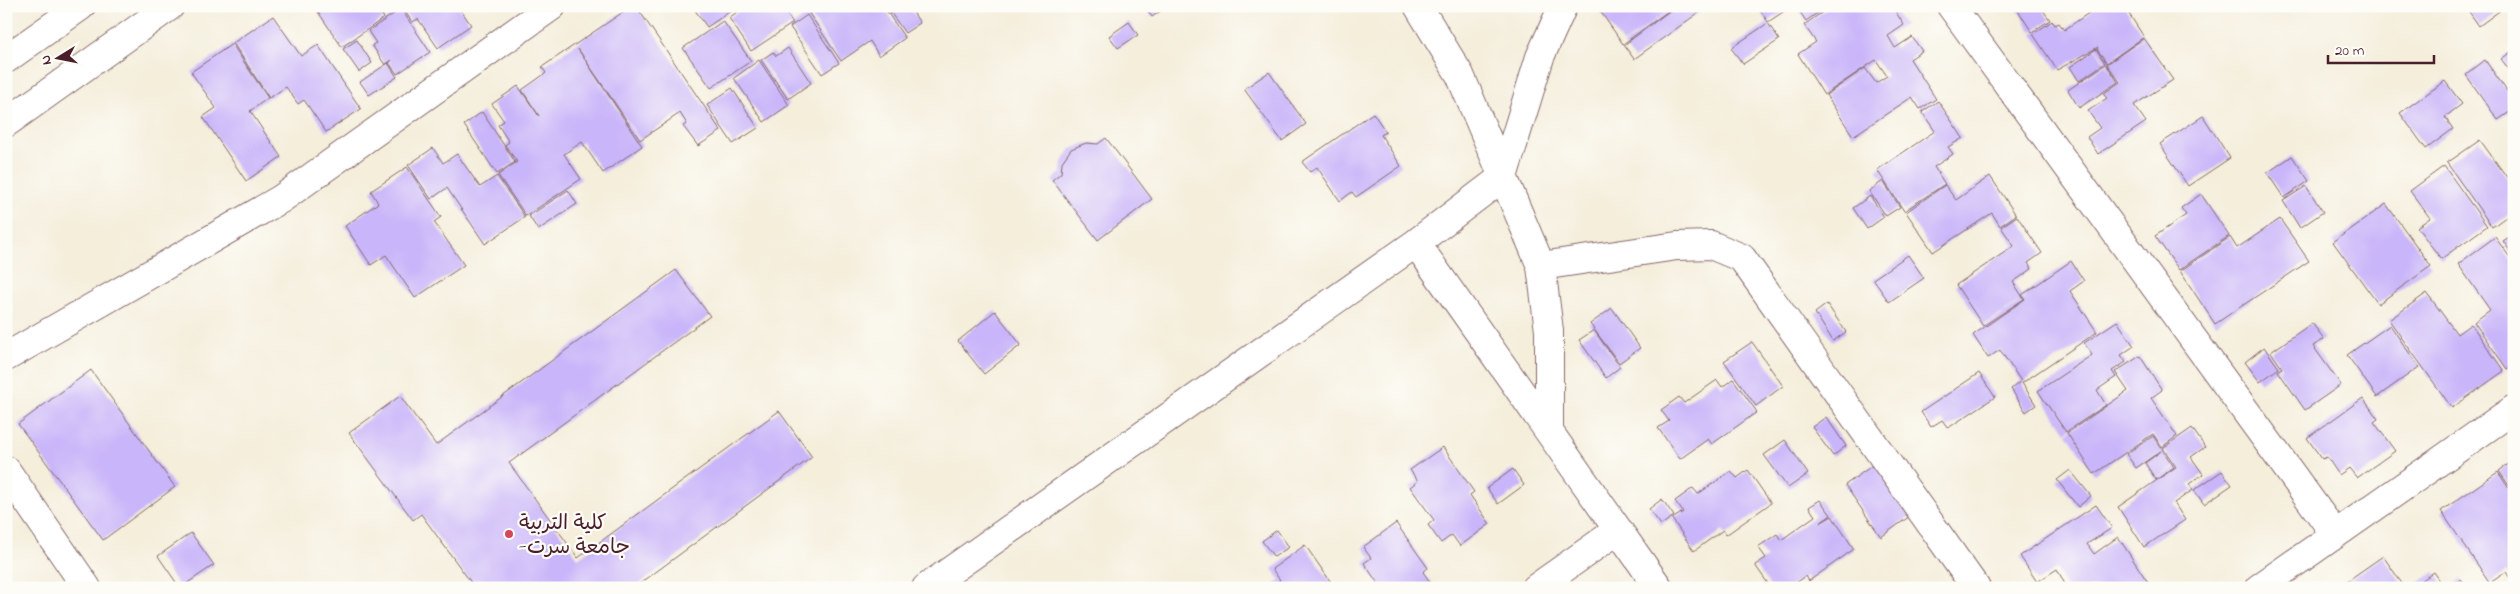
<svg xmlns="http://www.w3.org/2000/svg" width="2520" height="594" font-family="'Indie Flower','Playpen Sans Arabic',sans-serif">
  <style>
    .building { fill: #c9b5f9 }
    .lines { fill: none; stroke-linecap: round; stroke-linejoin: round }
    .street-casing { stroke: #866769; stroke-width: 30 }
    .street { stroke: #fff; stroke-width: 28 }
    .poi-dot { fill: #d1495b; stroke: #fdfcf7; stroke-width: 2 }
    .labels { text-anchor: middle; stroke-width: 4.5; stroke-linejoin: round; paint-order: stroke }
    .poi-label { font-size: 21px; fill: #4a1f2b; stroke: #fdfcf7; text-anchor: start }
  </style>
  <rect width="100%" height="100%" fill="#fdfcf7"/>
  <filter id="ink" filterUnits="userSpaceOnUse"><feTurbulence type="fractalNoise" baseFrequency=".02" numOctaves="2"/><feDisplacementMap in="SourceGraphic" scale="10" xChannelSelector="R" yChannelSelector="G"/><feConvolveMatrix kernelMatrix="1 2 1 2 8 2 1 2 1" color-interpolation-filters="sRGB"/></filter>
  <filter id="wash" filterUnits="userSpaceOnUse"><feTurbulence type="fractalNoise" baseFrequency=".0096" numOctaves="4" result="noise"/><feDisplacementMap in="SourceGraphic" scale="20" xChannelSelector="R" yChannelSelector="G"/><feGaussianBlur stdDeviation="1.12" result="paint"/><feColorMatrix in="noise" values="0 0 0 0 0 0 0 0 0 0 0 0 0 0 0 0 0 1.4 0 .05"/><feComposite in="paint" operator="in"/></filter>
  <g filter="url(#wash)">
    <rect width="100%" height="100%" fill="#f4eedb"/>
    <g id="blocks">
      <!-- building -->
      <path class="building" d="M314 6H376L384 18 342 47Z
        M377 6H396L383 15Z
        M401 6H458L471 25 438 48 418 19 412 22Z
        M632 6H636L721 131 698 146 683 126 687 124 680 113 640 140 578 49 642 146 603 173 582 142 564 154 581 179 526 216 498 175 517 162 505 145 509 142 498 125 504 121 492 104 518 86 539 116 522 90 546 73 542 67Z
        M692 6H738L707 27Z
        M745 6H781L793 23 751 51 729 18Z
        M804 6H846L849 11 856 6H883L905 38 879 56 870 41 841 61Z
        M892 6H909L920 23 905 33 888 9Z
        M1144 6H1159L1162 10 1152 17Z
        M1600 6H1675L1623 44 1598 8Z
        M1676 6H1708L1634 59 1624 45Z
        M1757 6H1792L1768 22Z
        M1796 6H1827L1806 21Z
        M1831 6H1892L1904 25 1888 36 1895 48 1912 37 1922 51 1910 59 1936 99 1920 109 1912 97 1853 136 1826 95 1865 68 1876 83 1887 76 1876 60 1824 95 1798 54 1816 42 1804 25Z
        M2015 6H2040L2050 20 2032 32Z
        M2099 6H2124L2144 37 2107 63 2097 49 2098 47 2057 70 2033 34 2052 21 2055 25 2059 23 2064 30Z
        M2465 6H2506L2479 26Z
        M401 9 430 52 397 74 389 63 392 60 385 65 372 45 376 43 368 31Z
        M807 15 839 63 822 74 790 27Z
        M273 16 301 56 318 45 361 109 326 132 304 100 298 104 286 87 269 98 233 43Z
        M723 21 751 61 711 88 683 48Z
        M1129 22 1138 35 1118 48 1109 36Z
        M1768 23 1779 40 1743 64 1731 48Z
        M2144 38 2173 80 2134 105 2146 122 2098 154 2087 137 2100 128 2088 111 2107 98 2103 94 2120 82 2107 64Z
        M357 40 372 63 359 72 343 49Z
        M232 44 268 98 250 111 281 157 246 181 203 117 216 108 191 72Z
        M788 48 811 83 788 99 761 60 773 52 776 56Z
        M2096 49 2105 63 2079 81 2070 67Z
        M2514 50V76L2501 59Z
        M759 60 789 105 764 122 734 78Z
        M2485 60 2514 101V109L2498 120 2466 75Z
        M388 63 397 77 369 95 360 82Z
        M2106 64 2118 82 2079 108 2068 90Z
        M1269 72 1306 124 1282 141 1244 89Z
        M2445 81 2462 104 2445 117 2453 129 2426 149 2400 113Z
        M732 88 758 128 733 144 707 105Z
        M1938 101 1963 138 1948 147 1953 154 1934 167 1945 184 1904 211 1877 170 1935 131 1922 112Z
        M482 112 515 162 497 174 464 125Z
        M1373 113 1386 132 1381 135 1401 166 1356 197 1352 192 1340 201 1317 167 1310 172 1302 162Z
        M2203 116 2230 158 2188 186 2160 144Z
        M1106 138 1152 199 1098 240 1052 180 1061 173 1062 162 1071 149 1086 143 1098 144Z
        M2480 140 2514 187V211L2492 227 2447 163Z
        M433 148 443 163 457 154 480 187 497 176 525 217 485 244 447 188 431 199 408 165Z
        M2292 156 2309 181 2284 198 2267 173Z
        M2444 166 2487 226 2441 259 2417 227 2430 218 2410 191Z
        M407 167 441 217 434 222 464 265 415 298 386 255 371 265 345 226 378 203 371 191Z
        M1990 176 2016 215 2000 226 1992 213 1933 252 1906 212 1945 185 1956 200Z
        M1883 181 1900 207 1886 216 1869 191Z
        M2306 186 2323 212 2300 228 2283 201Z
        M568 190 577 204 538 230 529 216Z
        M2201 194 2229 236 2179 270 2155 236 2186 215 2181 208Z
        M1870 196 1884 217 1867 229 1853 208Z
        M2386 204 2431 266 2378 304 2333 242Z
        M2017 216 2042 253 2028 263 2032 269 2013 282 2024 299 1983 326 1956 285 2014 246 2001 227Z
        M2280 219 2309 261 2215 324 2180 271 2230 237 2237 248Z
        M2514 234V256L2503 241Z
        M2495 237 2514 263V364L2507 369 2474 322 2490 310 2458 264Z
        M1908 255 1924 278 1889 302 1873 279Z
        M2071 261 2084 281 2070 291 2097 332 2022 383 2036 405 2026 412 2011 389 2021 381 2000 350 1988 358 1973 335 2025 299 2022 295Z
        M676 270 710 316 509 463 578 558 779 411 812 457 634 588H475L421 514 413 520 349 433 400 396 436 445Z
        M2427 293 2457 334 2471 324 2504 371 2452 408 2389 320Z
        M1827 304 1846 332 1833 341 1815 313Z
        M1612 308 1640 348 1619 363 1590 324Z
        M995 311 1021 345 984 374 958 341Z
        M2117 321 2134 346 2121 355 2126 362 2112 371 2116 377 2097 390 2106 405 2066 432 2038 391 2092 355 2084 343Z
        M2312 323 2324 339 2313 346 2341 385 2305 410 2278 371 2282 368 2271 352Z
        M2390 325 2419 367 2377 397 2347 355Z
        M1594 330 1620 367 1606 378 1579 340Z
        M1752 342 1783 386 1756 406 1724 361Z
        M2264 347 2279 368 2260 382 2245 362Z
        M2140 356 2162 390 2151 398 2177 436 2162 447 2153 434 2094 474 2067 433 2128 391 2115 372Z
        M91 370 175 487 103 540 18 424Z
        M1979 373 1995 397 1948 428 1942 420 1931 427 1921 412Z
        M1733 379 1757 412 1712 444 1708 439 1680 459 1658 428 1669 421 1661 410 1679 397 1684 403 1717 380 1722 387Z
        M2363 398 2378 419 2374 422 2395 451 2357 478 2349 468 2339 475 2327 457 2322 459 2307 438Z
        M1826 417 1846 446 1833 456 1812 427Z
        M2192 428 2205 447 2191 457 2203 474 2189 484 2193 490 2174 503 2185 520 2144 547 2118 507 2176 467 2163 448Z
        M2153 436 2174 467 2156 480 2145 463 2161 451 2136 468 2126 454Z
        M1785 440 1808 474 1788 488 1764 455Z
        M1443 447 1474 492 1470 495 1490 524 1460 546 1452 535 1441 543 1428 525 1434 520 1410 487 1418 481 1410 470Z
        M1880 460 1917 511 1881 537 1845 485Z
        M2514 460V493L2499 471Z
        M1513 469 1524 485 1498 504 1487 488Z
        M1748 470 1771 503 1726 535 1723 530 1694 551 1672 519 1683 512 1675 501 1693 488 1698 494 1731 471 1737 478Z
        M2070 470 2091 496 2078 507 2057 480Z
        M2222 471 2232 485 2204 504 2194 490Z
        M2498 472 2514 496V584L2506 572 2490 583 2441 511Z
        M1662 499 1674 516 1661 525 1649 509Z
        M1820 500 1831 515 1820 523 1832 516 1854 549 1809 581 1806 576 1789 588H1771L1755 565 1766 558 1758 547 1777 534 1781 540 1815 516 1809 507Z
        M2096 505 2112 528 2087 544 2094 554 2118 537 2149 584 2143 588H2067L2057 569 2037 582 2020 556Z
        M1396 523 1428 568 1423 572 1434 588H1381L1364 563 1371 558 1363 547Z
        M1277 530 1289 547 1274 557 1262 541Z
        M191 533 214 565 180 588 158 556Z
        M1305 545 1335 588H1274L1273 586 1280 580 1272 569Z
        M2383 556 2405 588H2337Z
        M2434 572 2445 588H2411Z
        M2461 579 2467 588H2448Z"/>
    </g>
  </g>
  <g filter="url(#ink)">
    <use href="#blocks" fill-opacity="0" stroke="#866769" stroke-width="1"/>
    <g class="lines">
      <!-- street casing -->
      <g class="street-casing">
        <path id="street" d="M1418 6 1460 75 1541 266 1549 331V431
          M1951 6 2335 534
          M6 59 81 6
          M6 123 170 6
          M1416 243 1659 588
          M1541 266 1677 246 1711 245 1742 258 1976 588
          M6 357 281 199 552 6
          M6 470 87 588
          M926 588 1416 243 1503 177 1540 57 1563 6
          M1536 588 1618 530
          M2259 588 2514 409"/>
      </g>
      <!-- street -->
      <use href="#street" class="street"/>
    </g>
  </g>
  <!-- markers -->
  <circle class="poi-dot" cx="509" cy="534" r="5"/>
  <g class="labels">
    <!-- poi labels -->
    <g class="poi-label">
      <text x="519" y="529">كلية التربية<tspan x="519" dy="24">-جامعة سرت</tspan></text>
    </g>
  </g>
  <!-- margin -->
  <rect width="2520" height="594" fill="none" stroke="#fdfcf7" stroke-width="25"/>
  <!-- north arrow -->
  <g transform="translate(58 58) rotate(260)" stroke="#fdfcf7" stroke-width="4" paint-order="stroke">
  <path d="M0-4L9 19L0 12L-9 19Z" fill="#4a1f2b"/>
  <text y="-8" font-size="14" font-weight="bold" text-anchor="middle" fill="#4a1f2b">N</text>
  </g>
  <!-- scale -->
  <path d="M2328 55v8h106v-8" fill="none" stroke="#4a1f2b" stroke-width="2.5"/>
  <text x="2335" y="55" font-size="15" fill="#4a1f2b" stroke="#fdfcf7" stroke-width="4" paint-order="stroke">20 m</text>
</svg>
